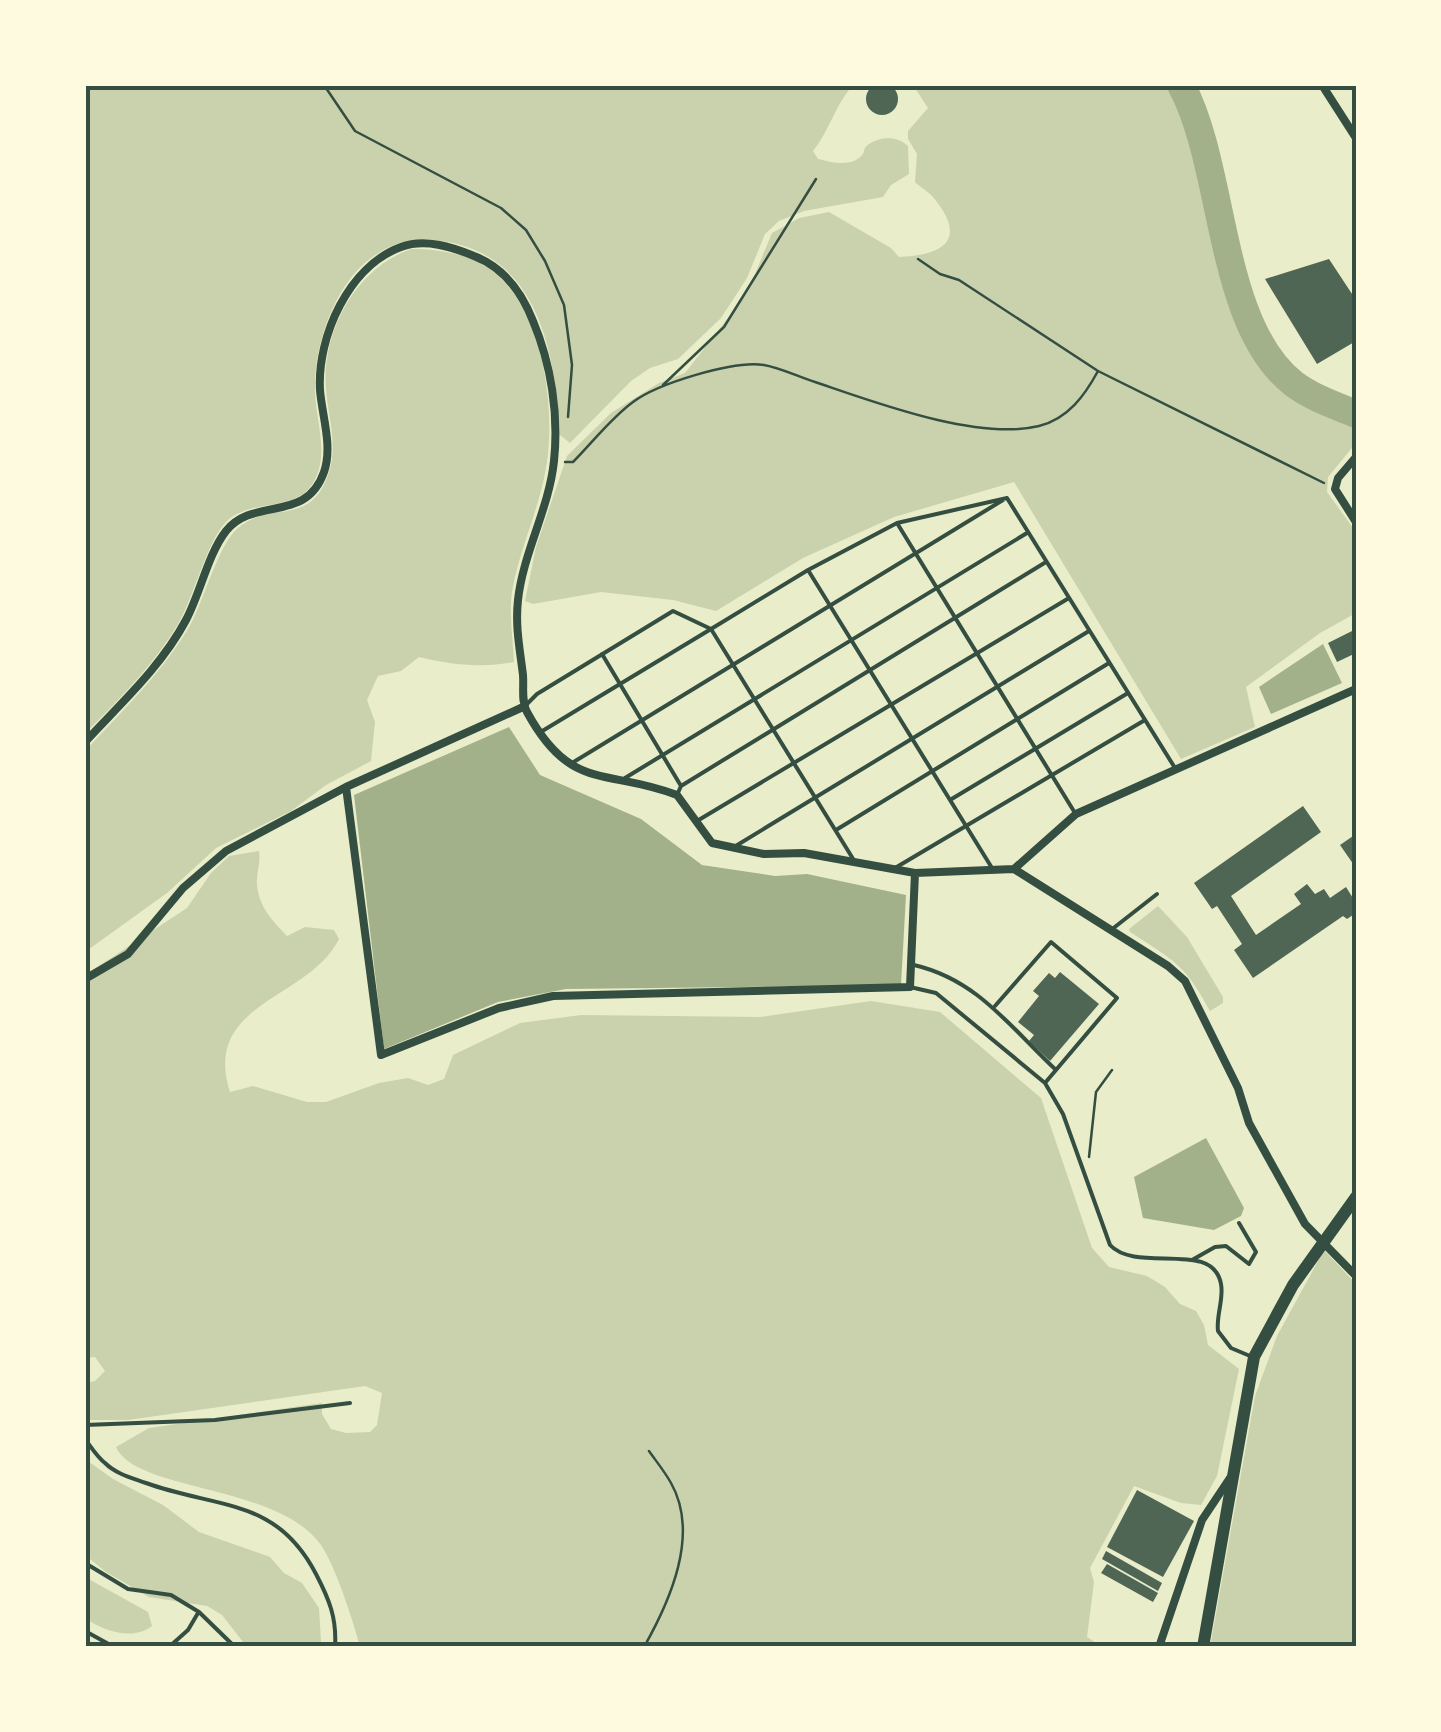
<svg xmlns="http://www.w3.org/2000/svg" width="1441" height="1732" font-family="Raleway,sans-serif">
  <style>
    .green { fill: #cad2ad }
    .water { fill: #a3b18a }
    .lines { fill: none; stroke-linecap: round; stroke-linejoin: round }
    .river { stroke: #a3b18a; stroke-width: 28 }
    .building { fill: #4f6655 }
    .path { stroke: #344e41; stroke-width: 2.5 }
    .service { stroke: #344e41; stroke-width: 4 }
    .minor { stroke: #344e41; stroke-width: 8 }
    .primary { stroke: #344e41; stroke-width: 12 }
    .neatline { fill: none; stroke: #344e41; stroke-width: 4 }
  </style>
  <rect width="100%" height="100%" fill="#e9edc9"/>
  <!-- green -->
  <path class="green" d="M85 85H853C834 107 830 130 813 151L818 159C831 162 847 167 859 158 868 151 860 151 869 144 881 136 898 136 908 146L909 174 891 185 883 197 804 211 779 221 765 234 747 278 721 318 678 359 650 368 631 381 570 443 560 435C555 354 540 255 442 241 415 237 394 241 371 258 335 284 315 343 315 386 314 418 331 453 313 483 295 513 249 498 226 522 207 541 194 597 178 624 153 666 118 700 85 734Z
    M913 85H1170C1187 136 1204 188 1220 239 1232 279 1247 344 1275 374 1296 397 1328 407 1356 418V443L1328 477 1327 492 1356 532V613L1320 633 1246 687 1255 727 1181 759 1014 482 894 517 803 558 716 611 673 600 601 592 533 604 525 601 536 547 567 456 611 413 659 383 685 373 735 309 755 274 772 233 799 218 829 212 891 248 899 257C945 255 968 239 933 197 929 192 920 187 915 182L917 154 908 139V131L928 108Z
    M411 249C433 249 457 252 478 262 542 293 557 406 546 468 539 509 521 546 513 586 508 610 513 638 514 662 480 668 452 665 419 657L401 671 378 676 367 700 375 722 371 761 326 785 291 811 216 848 167 893 85 952V751C121 712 160 675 188 629 203 604 218 544 238 528 272 499 311 529 329 472 338 446 328 415 326 389 321 332 356 268 411 249Z
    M259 851C261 863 256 873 257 885 259 907 272 920 287 936L305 927 334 930 339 939C309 1000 201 1002 230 1092L253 1086 307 1102H326L379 1083 408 1078 428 1085 444 1079 453 1055 520 1023 581 1015 760 1017 871 1001 940 1012 1041 1098 1092 1248 1109 1267 1147 1276 1165 1287 1180 1304 1196 1311 1204 1325 1208 1345 1239 1369 1217 1476 1201 1505 1181 1503 1134 1486 1090 1568 1094 1582 1087 1637 1102 1647H360C354 1623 335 1565 321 1545 278 1484 136 1492 116 1447L149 1428 322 1403V1414L331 1429 346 1433 370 1432 377 1425 382 1393 365 1386 128 1420H85V1383L95 1381 105 1371 95 1357 85 1358V975L187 908 211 873 229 856Z
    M1158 906 1187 937 1223 997V1003L1210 1011C1185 964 1173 960 1130 932L1129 929Z
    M1324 1250 1356 1284V1647H1210L1255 1396 1277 1336Z
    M85 1459 113 1479 163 1505 199 1532 270 1557 284 1573 302 1583 319 1608 321 1642 314 1647H247L222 1615 207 1606 149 1597 106 1572 85 1555Z
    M85 1577 148 1612 152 1626C133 1641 103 1631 85 1618Z"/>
  <!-- water -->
  <path class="water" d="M1323 644 1342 683 1271 714 1259 687Z
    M509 727 540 775 641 819 702 865 775 876 807 874 906 895 901 985 566 989 498 1002 384 1049 354 795Z
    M1206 1138 1244 1208 1241 1216 1214 1230 1143 1218 1134 1177Z"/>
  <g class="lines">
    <!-- river -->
    <path class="river" d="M1181 85C1226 167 1217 324 1294 384 1313 398 1334 405 1356 414"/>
  </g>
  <!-- building -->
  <path class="building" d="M866 99a16 16 0 1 1 32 0a16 16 0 1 1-32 0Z
    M1329 259 1356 300V341L1317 364 1265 279Z
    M1356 629V653L1337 662 1328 643Z
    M1303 806 1321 832 1231 896 1256 935 1301 904 1294 894 1307 884 1315 894 1324 889 1330 898 1346 887 1356 903V913L1347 919 1343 916 1253 978 1234 950 1242 944 1217 906 1212 909 1194 883Z
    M1356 834V868L1340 845Z
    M1060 972 1099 1004 1050 1061 1029 1041 1034 1035 1018 1022 1039 996 1033 991 1049 973 1055 978Z
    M1137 1490 1194 1521 1163 1577 1107 1547Z
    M1106 1551 1162 1583 1158 1591 1102 1559Z
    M1107 1564 1158 1593 1153 1602 1101 1573Z"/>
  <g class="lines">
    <!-- path -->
    <path class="path" d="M324 85 355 131 501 208 526 230 545 261 564 305 572 365 568 417
      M918 259 940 274 959 280 1098 371
      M663 385 724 327 816 179
      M565 462H573C592 443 611 418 633 402 657 384 733 360 764 365 781 368 799 377 815 382 874 402 977 441 1039 426 1068 419 1085 395 1098 371L1324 483
      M1089 1157 1096 1092 1112 1070
      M644 1647C670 1601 700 1534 671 1483 665 1472 656 1461 649 1451"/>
    <!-- service -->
    <path class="service" d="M897 523 1075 813
      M808 570 992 868
      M602 654 681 786 677 795
      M527 704 537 694 673 611 711 629 808 570 897 523 1007 498 1175 768
      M539 733 711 629 855 862
      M572 763 1003 500
      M625 778 1027 533
      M681 786 1046 562
      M950 800 1128 693
      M697 821 1069 598
      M836 830 1109 663
      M734 847 1089 631
      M895 868 1145 720
      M1111 930 1157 894
      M914 965C978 980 1010 1027 1056 1070
      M910 987 936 993 1045 1083 1063 1114 1110 1245C1137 1274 1213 1239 1221 1284 1224 1299 1216 1315 1218 1331L1231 1348 1250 1356
      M995 1006 1051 942 1117 998 1045 1083
      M1192 1260 1215 1247 1226 1246 1249 1264 1256 1252 1239 1223
      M85 1425 215 1420 350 1403
      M85 1439C91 1447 97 1457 105 1463 116 1474 132 1478 146 1483 218 1509 276 1497 316 1574 329 1599 337 1618 335 1647
      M85 1563 128 1589 171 1595 199 1612 235 1647
      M85 1631 114 1647
      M169 1647 188 1630 198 1613"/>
    <!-- minor -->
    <path class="minor" d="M1322 85 1356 138
      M1356 457 1338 478 1335 489 1356 522
      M85 742C120 704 161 667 186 620 200 594 208 554 226 531 254 496 306 524 324 472 333 446 322 416 320 390 317 336 349 266 401 247 425 238 452 247 474 256 503 267 522 293 533 321 551 364 559 414 554 461 549 509 523 553 518 600 515 626 520 650 523 675 524 688 521 701 527 712 571 793 607 768 677 795L712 843 764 854 804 853 915 873 1014 869 1076 814 1356 689
      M346 787 381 1055 499 1008 553 996 910 987 915 873
      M1014 869 1168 966 1185 981 1238 1088 1249 1123 1305 1224 1356 1276
      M85 979 128 954 183 888 226 851 346 787 523 707
      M1159 1647 1202 1520 1230 1478"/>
    <!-- primary -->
    <path class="primary" d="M1203 1647 1254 1357 1293 1285 1356 1197"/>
  </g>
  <!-- border -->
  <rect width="1441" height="1732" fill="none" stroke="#fefae0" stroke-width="175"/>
  <rect x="88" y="88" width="1266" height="1556" class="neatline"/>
</svg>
